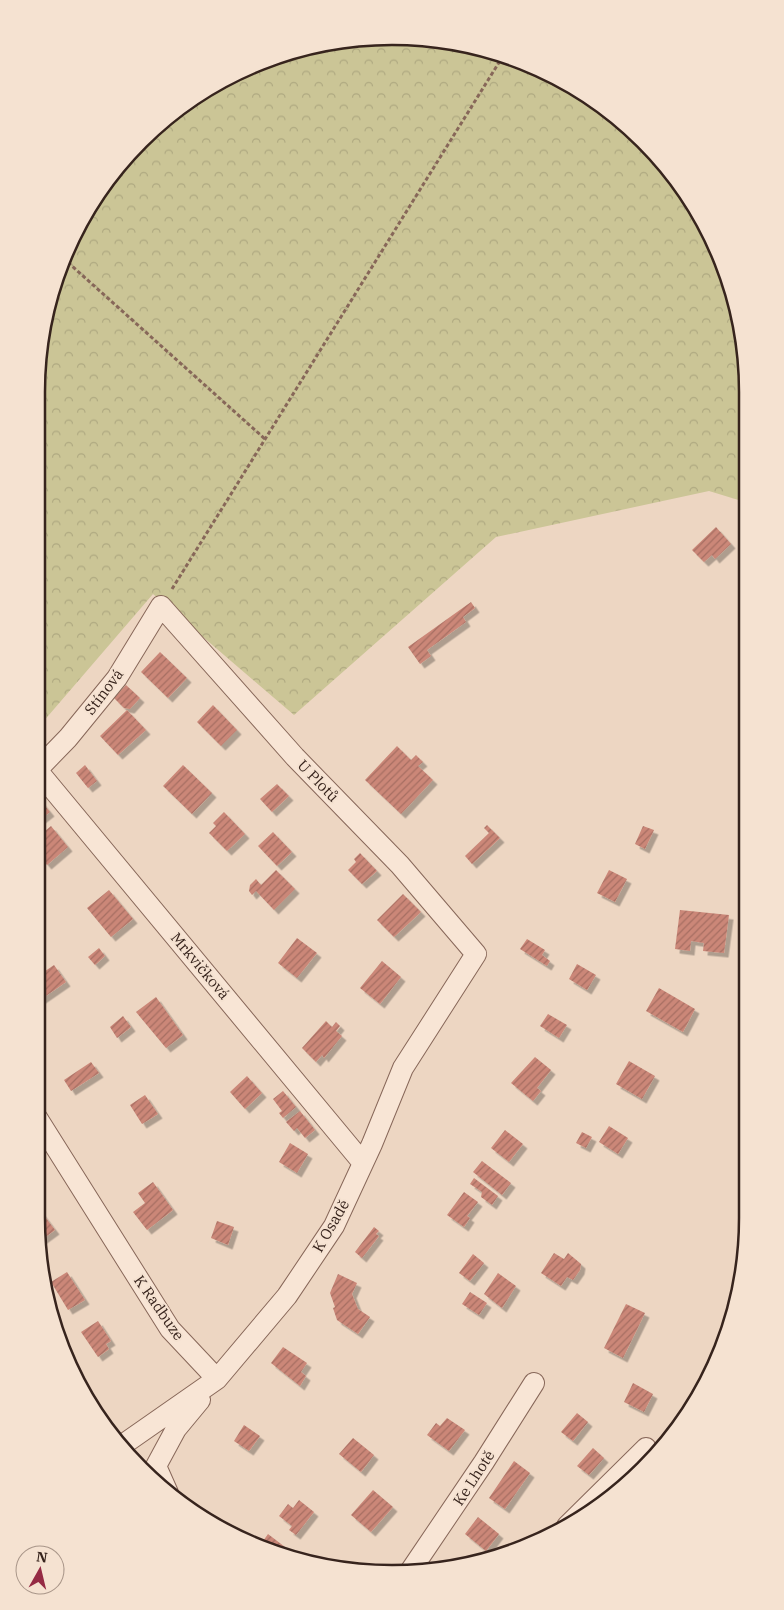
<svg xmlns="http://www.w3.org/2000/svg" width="784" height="1610" font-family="'IBM Plex Serif',serif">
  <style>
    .forest { fill: url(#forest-crowns) }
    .building { fill: url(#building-hatch); filter: url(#shadow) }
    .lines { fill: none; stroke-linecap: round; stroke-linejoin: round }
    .minor-casing { stroke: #876759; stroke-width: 22 }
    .path { stroke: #876759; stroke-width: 3; stroke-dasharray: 4 2.5; stroke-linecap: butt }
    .minor { stroke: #f8e5d5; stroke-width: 20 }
    .labels { text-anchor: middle; stroke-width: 4; stroke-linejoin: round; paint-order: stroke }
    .street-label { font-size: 15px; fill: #37241d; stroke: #f5e2d1 }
    .rim { fill: none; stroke: #37241d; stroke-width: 2.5 }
  </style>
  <defs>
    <pattern id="forest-crowns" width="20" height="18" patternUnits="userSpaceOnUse" patternTransform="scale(1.25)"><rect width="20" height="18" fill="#cbc596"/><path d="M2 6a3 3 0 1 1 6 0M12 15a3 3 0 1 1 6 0" fill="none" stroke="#afa981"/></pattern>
    <pattern id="building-hatch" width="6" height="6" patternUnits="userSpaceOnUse" patternTransform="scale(1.25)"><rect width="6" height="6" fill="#cb8778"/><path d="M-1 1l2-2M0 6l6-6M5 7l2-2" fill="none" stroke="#a66e62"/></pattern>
    <filter id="shadow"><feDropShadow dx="4.5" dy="4.5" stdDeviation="0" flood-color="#0004"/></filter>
  </defs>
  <rect width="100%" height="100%" fill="#edd6c2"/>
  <!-- forest -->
  <path class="forest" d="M392 36 462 43 528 63 609 110 674 175 721 256 745 345V502L709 491 496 537 294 715 153 594 36 730V392L43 322 63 256 96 194 141 140 195 96 256 63 323 43Z"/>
  <!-- building -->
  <path class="building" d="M716 527 731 544 715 559 712 555 704 562 692 550Z
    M471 602 475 608 463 617 466 622 427 650 431 656 420 664 408 647Z
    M746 606V626L738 622Z
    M160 652 187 678 168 698 141 672Z
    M126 685 140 698 130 709 124 708 114 698Z
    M213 705 237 730 221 746 197 722Z
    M127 710 146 730 118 755 100 736Z
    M397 746 411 760 416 755 423 762 418 766 433 780 401 814 365 780Z
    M85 765 97 781 88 788 76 773Z
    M183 765 212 793 192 814 163 786Z
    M277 784 289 796 272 812 260 799Z
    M41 801 50 812 36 823V805Z
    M224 812 245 834 227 851 209 833 216 826 213 823Z
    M487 825 500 838 472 864 465 856 489 833 484 828Z
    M51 826 68 847 47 865 36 852V832L39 836Z
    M643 826 654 830 645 849 635 844Z
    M273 832 292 852 277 866 258 846Z
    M360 853 377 871 362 884 348 870 356 862 354 859Z
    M276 870 295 889 274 910 256 891 252 895 249 891 250 885 256 879 261 885Z
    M609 870 627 879 615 902 597 893Z
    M109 890 133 919 111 937 87 908Z
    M403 894 421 912 394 937 377 920Z
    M680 910 729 915 724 953 703 951 704 943 691 941 690 951 675 949Z
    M297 938 317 953 297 978 278 963Z
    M527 939 545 950 542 955 550 961 547 966 520 949Z
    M99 948 105 956 95 965 88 957Z
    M382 961 401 977 380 1004 360 988Z
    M577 964 596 975 587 990 569 979Z
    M54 965 66 982 40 1000 36 995V974L38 976Z
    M659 988 695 1009 683 1032 646 1011Z
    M156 997 183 1035 166 1048 136 1012Z
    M548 1014 567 1025 559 1038 540 1026Z
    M123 1016 131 1027 117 1038 110 1027Z
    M326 1021 332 1027 336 1022 340 1026 336 1031 342 1036 324 1058 322 1055 316 1062 302 1048Z
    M535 1057 551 1070 537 1088 541 1091 533 1101 511 1083Z
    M629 1061 655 1076 642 1099 616 1084Z
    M91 1062 99 1073 71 1091 64 1080Z
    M247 1076 262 1093 245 1109 230 1092Z
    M283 1091 296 1107 283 1118 279 1113 282 1111 273 1099Z
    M145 1095 158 1114 142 1124 130 1105Z
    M300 1111 315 1130 305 1138 297 1128 294 1131 286 1122Z
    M609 1126 628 1138 618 1154 599 1142Z
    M505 1130 523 1144 509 1162 491 1148Z
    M582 1132 592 1137 586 1148 576 1143Z
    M290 1143 308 1154 297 1173 279 1162Z
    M482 1161 511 1183 502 1195 473 1172Z
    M474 1178 498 1196 492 1205 481 1197 482 1192 470 1184Z
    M153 1182 173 1210 147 1230 133 1212 145 1203 138 1193Z
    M464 1192 478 1202 467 1216 470 1218 464 1227 447 1215Z
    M36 1205 55 1230 40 1241 36 1218Z
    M217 1221 234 1227 228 1245 211 1238Z
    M374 1227 379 1231 376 1234 379 1236 362 1258 355 1252Z
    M554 1253 564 1259 568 1253 581 1264 580 1270 573 1280 567 1277 561 1286 541 1273Z
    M473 1254 484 1263 470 1281 459 1273Z
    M67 1272 85 1300 68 1310 51 1282Z
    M498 1273 516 1286 502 1308 484 1294Z
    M338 1274 357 1283 352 1294 358 1309 370 1317 358 1334 337 1320 333 1308 335 1307 330 1293Z
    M470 1292 487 1303 479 1315 462 1304Z
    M626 1304 645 1313 623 1358 604 1348Z
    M98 1321 111 1341 106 1344 109 1349 98 1357 81 1332Z
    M283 1347 307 1363 301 1372 306 1376 300 1386 271 1363Z
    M633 1383 653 1394 644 1412 624 1402Z
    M577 1413 588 1422 573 1441 561 1432Z
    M447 1418 465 1430 449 1451 427 1435 436 1423 440 1426Z
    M244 1425 260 1436 249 1451 234 1441Z
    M353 1438 374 1455 361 1472 339 1454Z
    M593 1448 604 1458 589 1475 577 1466Z
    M514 1461 530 1473 505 1509 489 1498Z
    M373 1490 393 1507 371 1532 351 1515Z
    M299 1500 314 1512 296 1535 289 1530 292 1526 279 1516 288 1504 293 1508Z
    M478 1517 499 1534 486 1551 465 1534Z
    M268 1534 285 1547 281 1551 261 1544Z"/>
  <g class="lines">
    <!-- minor casing -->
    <g class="minor-casing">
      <path id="minor" d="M37 770 363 1163
        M36 771 68 738 117 678 161 606 295 757 400 865 476 954 403 1068 372 1144 334 1226 287 1296 217 1379 121 1446
        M36 1116 170 1329 217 1379
        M168 1493 156 1466 176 1429 200 1400
        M567 1526 646 1448
        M411 1570 484 1462 534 1383"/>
    </g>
    <!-- path -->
    <path class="path" d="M63 258 265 439
      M172 589 503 56"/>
    <!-- minor -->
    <use href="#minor" class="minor"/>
  </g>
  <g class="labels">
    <!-- street labels -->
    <g class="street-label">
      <text transform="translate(104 692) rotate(-53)" y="5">Stínová</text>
      <text transform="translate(318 781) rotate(46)" y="5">U Plotů</text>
      <text transform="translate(200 966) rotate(50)" y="5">Mrkvičková</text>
      <text transform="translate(331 1226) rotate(-60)" y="5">K Osadě</text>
      <text transform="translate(159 1308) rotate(55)" y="5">K Radbuze</text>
      <text transform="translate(474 1478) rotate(-57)" y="5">Ke Lhotě</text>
    </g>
  </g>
  <!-- crop -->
  <path d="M0 0H784V1610H0ZM392 45H392A347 347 0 0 1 739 392V1218A347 347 0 0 1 392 1565H392A347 347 0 0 1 45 1218V392A347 347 0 0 1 392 45Z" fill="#f5e2d1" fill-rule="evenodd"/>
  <path class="rim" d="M392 45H392A347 347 0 0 1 739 392V1218A347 347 0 0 1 392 1565H392A347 347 0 0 1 45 1218V392A347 347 0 0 1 392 45Z"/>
  <!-- north arrow -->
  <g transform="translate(40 1570) rotate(8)"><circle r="24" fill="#f5e2d1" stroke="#a99689"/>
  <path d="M0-4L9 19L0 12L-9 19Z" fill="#952a44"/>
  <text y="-8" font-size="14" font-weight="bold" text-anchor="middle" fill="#37241d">N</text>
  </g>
</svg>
